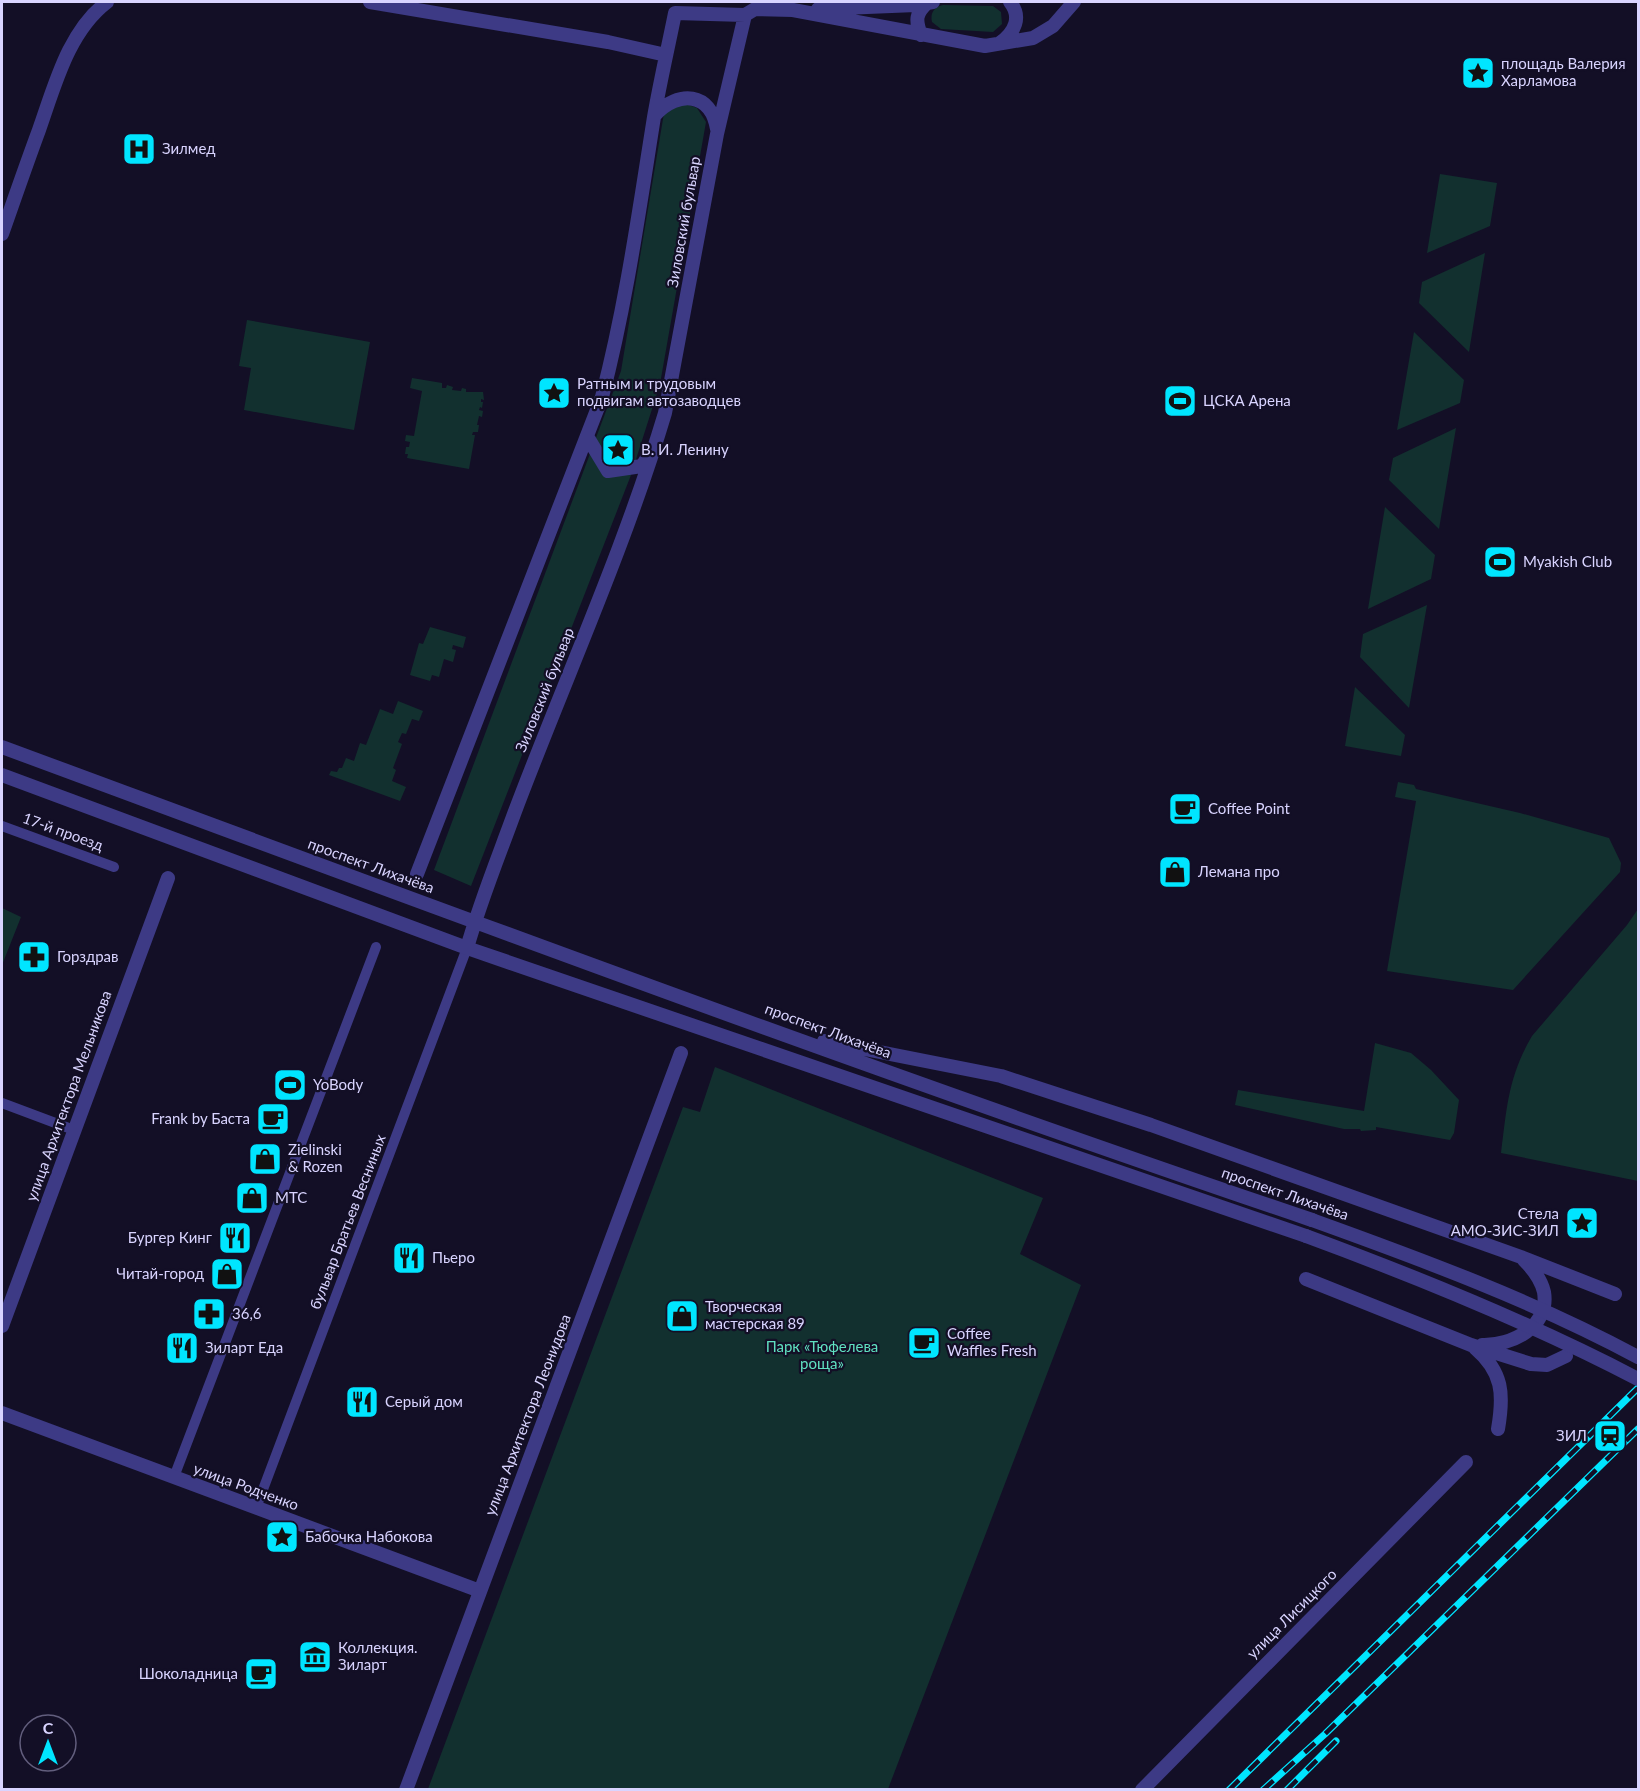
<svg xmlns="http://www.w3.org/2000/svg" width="1640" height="1791" font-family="Lato,sans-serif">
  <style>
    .green { fill: #12302f }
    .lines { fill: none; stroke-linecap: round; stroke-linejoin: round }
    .pedestrian { stroke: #3d3a85; stroke-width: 10 }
    .minor { stroke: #3d3a85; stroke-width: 14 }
    .rail-casing { stroke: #00e5ff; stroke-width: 7 }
    .rail { stroke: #130f26; stroke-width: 4.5; stroke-dasharray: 14; stroke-linecap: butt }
    .minor-bridge { stroke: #3d3a85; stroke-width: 14 }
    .labels { text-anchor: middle; stroke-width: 4.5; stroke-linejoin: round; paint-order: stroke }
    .poi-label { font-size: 15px; fill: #d9d4ff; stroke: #130f26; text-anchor: start }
    .street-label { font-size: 15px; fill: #d9d4ff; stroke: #130f26 }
    .park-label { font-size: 15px; fill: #5fe0c0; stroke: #130f26 }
  </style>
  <rect width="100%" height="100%" fill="#130f26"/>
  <!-- green -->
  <path class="green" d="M943 5 993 6 1001 12 1002 24 993 32 941 29 932 22C930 13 934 7 943 5Z
    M686 104 697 108 706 122 660 384 631 475 471 886 434 870 621 371 664 113 675 105Z
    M1440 174 1497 183 1490 226 1427 253Z
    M1485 253 1469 352 1419 303 1422 282Z
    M247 320 370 342 354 430 244 410 251 368 239 366Z
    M1414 332 1464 380 1460 403 1397 430Z
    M412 378 442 383V388H446L447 385 453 387 452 390 461 391 462 388 466 389V392H483L484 400 481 399V402H483L482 408 480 407 479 410 483 411 482 417 479 416 477 425H479L478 432H473L472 435H475L469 469 407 458 408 454H405L406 447H409L410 442 405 441 406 435 414 436 422 391 410 388Z
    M1456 428 1439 529 1389 480 1393 458Z
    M1385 507 1435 555 1431 579 1368 609Z
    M1427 605 1409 708 1360 657 1363 634Z
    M430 627 466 637 463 648 453 645 452 649 456 650 453 662 444 659 439 677 432 675 430 681 410 675 419 643 423 644Z
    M1355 687 1405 735 1401 756 1345 746Z
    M398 701 423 711 419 721 412 719 406 734 402 733 398 742 402 744 393 768 396 770 392 781 406 787 400 801 329 775 331 771 337 772 339 768H342L346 758 354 761 360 743 366 745 380 709 393 714Z
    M1398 782 1414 785 1416 789 1520 813 1609 838 1621 863 1620 872 1513 990 1387 971 1416 801 1395 797Z
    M2 908 21 917 2 965Z
    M1638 909V1181L1501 1153C1507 1107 1508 1077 1532 1036L1627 925Z
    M1375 1043 1411 1053 1431 1070 1459 1100 1454 1133 1450 1140 1376 1127V1130L1361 1131 1360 1129H1344L1235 1105 1238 1090 1364 1111Z
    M715 1067 1043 1198 1020 1254 1081 1285 888 1789H428L683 1107 700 1112Z"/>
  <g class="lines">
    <!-- pedestrian -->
    <path class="pedestrian" d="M2 826 114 867
      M2 1103 74 1130
      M174 1477 376 947
      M256 1508 467 948"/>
    <!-- minor -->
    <path class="minor" d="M370 2 608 42 666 55
      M818 9 916 5 933 2
      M921 35C915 20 916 13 927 3
      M1000 43C1015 32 1022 17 1010 2
      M655 115C678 90 711 92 717 129
      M2 234C14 200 26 165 39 130 55 85 68 32 107 2
      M588 438 608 471 642 466 649 455
      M2 747C437 908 872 1071 1312 1220
      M2 775 467 948 1306 1236
      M417 874 602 397C626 305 639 211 654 117 660 82 668 48 675 13L745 15
      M467 948C480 902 498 858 514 814 564 681 624 550 665 413L717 134 745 15 755 9 793 10 985 46 1033 38 1053 26 1074 2
      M824 1041 1001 1076 1151 1125 1521 1257 1615 1294
      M1306 1279 1471 1345 1531 1364 1547 1365 1566 1356
      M2 1326 168 878
      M1482 1345C1511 1346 1550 1327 1544 1292 1541 1279 1533 1269 1524 1260
      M1475 1348C1503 1372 1504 1394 1498 1429
      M2 1413 480 1591
      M406 1790 681 1053
      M1142 1790 1466 1462"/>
    <!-- rail casing -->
    <g class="rail-casing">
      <path id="rail" d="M1229 1790 1638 1388
        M1263 1790 1325 1734 1638 1429
        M1287 1790 1336 1741"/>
    </g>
    <!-- rail -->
    <use href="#rail" class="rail"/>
    <!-- minor-bridge -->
    <path class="minor-bridge" d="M1312 1220C1423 1260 1534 1301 1638 1357
      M1306 1236C1420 1278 1531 1323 1638 1379"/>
  </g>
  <!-- icons -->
  <defs>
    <g id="sight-square" transform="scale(1.725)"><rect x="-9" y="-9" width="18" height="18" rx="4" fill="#00e5ff" stroke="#130f26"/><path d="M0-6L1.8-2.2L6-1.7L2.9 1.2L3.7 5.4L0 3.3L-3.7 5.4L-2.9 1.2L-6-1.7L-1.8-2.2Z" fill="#111"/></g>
    <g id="hospital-square" transform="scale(1.725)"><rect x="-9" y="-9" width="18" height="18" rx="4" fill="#00e5ff" stroke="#130f26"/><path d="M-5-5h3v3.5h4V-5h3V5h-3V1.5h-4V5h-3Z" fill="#111"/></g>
    <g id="stadium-square" transform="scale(1.725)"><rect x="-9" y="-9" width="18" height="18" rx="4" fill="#00e5ff" stroke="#130f26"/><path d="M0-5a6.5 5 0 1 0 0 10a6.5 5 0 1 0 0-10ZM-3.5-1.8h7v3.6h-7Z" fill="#111"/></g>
    <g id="cafe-square" transform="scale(1.725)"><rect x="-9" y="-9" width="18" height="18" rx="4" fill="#00e5ff" stroke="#130f26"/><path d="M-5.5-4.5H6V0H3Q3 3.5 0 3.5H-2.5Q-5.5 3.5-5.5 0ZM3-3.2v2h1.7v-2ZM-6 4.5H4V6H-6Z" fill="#111"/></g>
    <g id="shop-square" transform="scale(1.725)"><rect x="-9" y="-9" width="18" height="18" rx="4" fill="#00e5ff" stroke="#130f26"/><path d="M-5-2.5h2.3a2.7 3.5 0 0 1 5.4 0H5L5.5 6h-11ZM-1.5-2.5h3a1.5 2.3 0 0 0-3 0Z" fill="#111"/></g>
    <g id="pharmacy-square" transform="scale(1.725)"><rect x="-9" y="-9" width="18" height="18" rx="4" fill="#00e5ff" stroke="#130f26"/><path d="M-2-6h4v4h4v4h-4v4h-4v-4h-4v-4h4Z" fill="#111"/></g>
    <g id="restaurant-square" transform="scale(1.725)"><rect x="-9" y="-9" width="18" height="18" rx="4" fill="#00e5ff" stroke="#130f26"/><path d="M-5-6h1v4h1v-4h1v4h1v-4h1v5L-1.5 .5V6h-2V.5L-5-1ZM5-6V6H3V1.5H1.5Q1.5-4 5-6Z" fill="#111"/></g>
    <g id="station-square" transform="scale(1.725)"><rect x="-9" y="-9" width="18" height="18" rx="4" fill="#00e5ff" stroke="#130f26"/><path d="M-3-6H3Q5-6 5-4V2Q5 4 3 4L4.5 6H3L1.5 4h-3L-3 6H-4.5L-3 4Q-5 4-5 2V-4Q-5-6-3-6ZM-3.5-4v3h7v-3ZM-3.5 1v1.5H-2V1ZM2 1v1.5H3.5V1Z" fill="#111"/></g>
    <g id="museum-square" transform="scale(1.725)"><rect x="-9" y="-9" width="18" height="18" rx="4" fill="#00e5ff" stroke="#130f26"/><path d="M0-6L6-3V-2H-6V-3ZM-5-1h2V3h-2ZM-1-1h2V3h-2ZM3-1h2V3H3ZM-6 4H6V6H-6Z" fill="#111"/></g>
  </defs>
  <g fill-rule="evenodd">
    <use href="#sight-square" x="1478" y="73"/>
    <use href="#hospital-square" x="139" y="149"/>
    <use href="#sight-square" x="554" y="393"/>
    <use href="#stadium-square" x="1180" y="401"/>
    <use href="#sight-square" x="618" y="450"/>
    <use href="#stadium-square" x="1500" y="562"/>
    <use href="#cafe-square" x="1185" y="809"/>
    <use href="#shop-square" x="1175" y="872"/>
    <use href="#pharmacy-square" x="34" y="957"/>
    <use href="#stadium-square" x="290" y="1085"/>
    <use href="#cafe-square" x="273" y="1119"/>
    <use href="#shop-square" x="265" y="1159"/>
    <use href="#shop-square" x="252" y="1198"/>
    <use href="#sight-square" x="1582" y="1223"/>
    <use href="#restaurant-square" x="235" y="1238"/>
    <use href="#restaurant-square" x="409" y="1258"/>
    <use href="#shop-square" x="227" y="1274"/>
    <use href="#pharmacy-square" x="209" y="1314"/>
    <use href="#shop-square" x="682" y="1316"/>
    <use href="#cafe-square" x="924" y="1343"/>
    <use href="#restaurant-square" x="182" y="1348"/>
    <use href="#restaurant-square" x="362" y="1402"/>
    <use href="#station-square" x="1610" y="1436"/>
    <use href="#sight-square" x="282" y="1537"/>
    <use href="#museum-square" x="315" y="1657"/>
    <use href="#cafe-square" x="261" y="1674"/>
  </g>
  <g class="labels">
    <!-- poi labels -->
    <g class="poi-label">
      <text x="1501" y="69">площадь Валерия<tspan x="1501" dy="17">Харламова</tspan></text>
      <text x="162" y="154">Зилмед</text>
      <text x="577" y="389">Ратным и трудовым<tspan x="577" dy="17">подвигам автозаводцев</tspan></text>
      <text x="1203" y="406">ЦСКА Арена</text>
      <text x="641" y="455">В. И. Ленину</text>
      <text x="1523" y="567">Myakish Club</text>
      <text x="1208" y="814">Coffee Point</text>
      <text x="1198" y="877">Лемана про</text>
      <text x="57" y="962">Горздрав</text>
      <text x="313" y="1090">YoBody</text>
      <text x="250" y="1124" text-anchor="end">Frank by Баста</text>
      <text x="288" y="1155">Zielinski<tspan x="288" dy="17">&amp; Rozen</tspan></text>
      <text x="275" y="1203">МТС</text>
      <text x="1559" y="1219" text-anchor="end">Стела<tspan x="1559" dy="17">АМО-ЗИС-ЗИЛ</tspan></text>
      <text x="212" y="1243" text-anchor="end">Бургер Кинг</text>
      <text x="432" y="1263">Пьеро</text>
      <text x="204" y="1279" text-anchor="end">Читай-город</text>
      <text x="705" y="1312">Творческая<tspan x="705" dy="17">мастерская 89</tspan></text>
      <text x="232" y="1319">36,6</text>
      <text x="947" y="1339">Coffee<tspan x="947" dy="17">Waffles Fresh</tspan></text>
      <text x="205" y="1353">Зиларт Еда</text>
      <text x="385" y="1407">Серый дом</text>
      <text x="1587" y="1441" text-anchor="end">ЗИЛ</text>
      <text x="305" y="1542">Бабочка Набокова</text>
      <text x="338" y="1653">Коллекция.<tspan x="338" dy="17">Зиларт</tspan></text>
      <text x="238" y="1679" text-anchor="end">Шоколадница</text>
    </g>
    <!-- street labels -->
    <g class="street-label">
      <text transform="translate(684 222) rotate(-80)" y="5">Зиловский бульвар</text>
      <text transform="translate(545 690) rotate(-68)" y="5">Зиловский бульвар</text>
      <text transform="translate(63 832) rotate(20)" y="5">17-й проезд</text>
      <text transform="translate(371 866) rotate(20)" y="5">проспект Лихачёва</text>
      <text transform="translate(828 1031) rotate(20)" y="5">проспект Лихачёва</text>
      <text transform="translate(69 1096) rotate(-70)" y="5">улица Архитектора Мельникова</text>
      <text transform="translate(1285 1194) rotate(19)" y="5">проспект Лихачёва</text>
      <text transform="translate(348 1222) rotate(-69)" y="5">бульвар Братьев Весниных</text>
      <text transform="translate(528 1415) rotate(-69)" y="5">улица Архитектора Леонидова</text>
      <text transform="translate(246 1487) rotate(20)" y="5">улица Родченко</text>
      <text transform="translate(1292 1614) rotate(-45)" y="5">улица Лисицкого</text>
    </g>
    <!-- park labels -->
    <g class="park-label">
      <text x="822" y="1352">Парк «Тюфелева<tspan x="822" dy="17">роща»</tspan></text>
    </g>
  </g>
  <!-- border -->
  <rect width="1640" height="1791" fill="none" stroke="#d9d4ff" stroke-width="6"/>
  <!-- north arrow -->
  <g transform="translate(48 1743)"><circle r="28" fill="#130f26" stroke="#625e7d" stroke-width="1.5"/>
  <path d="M0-4.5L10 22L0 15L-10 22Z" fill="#00e5ff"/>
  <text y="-9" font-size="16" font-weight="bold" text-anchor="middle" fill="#d9d4ff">С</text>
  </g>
</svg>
